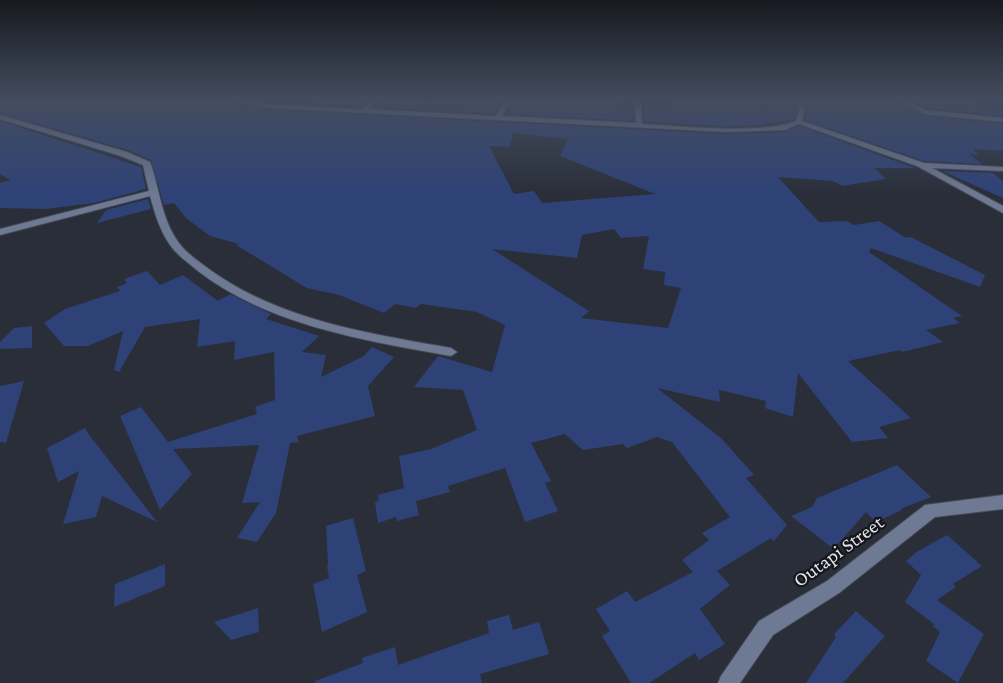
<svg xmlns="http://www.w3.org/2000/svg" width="1003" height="683" font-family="'Crimson Pro',serif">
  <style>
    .building { fill: #2e4277; fill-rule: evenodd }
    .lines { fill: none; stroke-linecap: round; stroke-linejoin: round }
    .lane-casing { stroke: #464b55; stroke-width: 2 }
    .street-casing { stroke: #464b55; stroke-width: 2 }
    .lane { fill: #6e7993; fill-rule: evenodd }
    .street { fill: #6e7993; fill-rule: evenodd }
    .labels { text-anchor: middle; stroke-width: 4.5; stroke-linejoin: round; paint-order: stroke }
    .near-street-label { font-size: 20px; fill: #dfe2ea; stroke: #14161b }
  </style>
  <rect width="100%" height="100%" fill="#292e39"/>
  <!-- building -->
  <path class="building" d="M0 99H224L269 110 725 134 785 132 799 126 915 168H874L886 179 842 186 833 181 778 177 819 222 847 221 854 225 879 221 906 238 911 237 985 275 980 287 871 248 869 252 962 316 953 318 960 323 926 330 943 342 902 352 900 350 848 361 911 418 879 427 888 438 852 442 798 373 793 417 765 408 766 401 719 390 720 402 657 388 721 438 754 475 746 478 787 525 774 541 771 538 717 571 730 585 700 609 725 644 699 660 695 653 649 683H631L602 636 610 631 596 609 627 591 635 602 693 572 682 560 709 540 702 533 730 517 672 442 657 437 627 448 623 444 583 450 565 434 531 443 551 481 545 483 558 511 525 522 505 468 448 486 450 492 416 501 419 515 397 521 396 517 378 523 375 502 379 501 378 495 404 488 399 456 431 449 477 430 463 390 414 387 438 356 492 372 505 325 477 312 421 304 416 308 395 304 384 313 339 295 307 288 236 245 239 244 210 236 186 218 174 203 164 205 151 160 128 150 0 113ZM513 133 568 139 560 156 655 194 542 203 534 191 514 194 489 146 510 147ZM614 229 621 238 649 236 643 269 665 272 664 285 681 288 668 328 581 318 589 311 492 249 577 258 582 235Z
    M253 99H370L361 107Z
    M381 99 430 101 432 99H503L495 114 374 107Z
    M514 99H623V105L633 106 634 121 506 114Z
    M673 99H793L797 110 794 119 763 125 721 126 644 122V107L668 108 667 100Z
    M803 99H896L924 116 1003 124V151L973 149 979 155 969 154 982 164 924 161 805 120 807 109Z
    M910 99H976L990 110 1003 111V116L926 108Z
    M0 121 141 167 146 189 94 203 45 209 0 208V183L10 180 0 174Z
    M942 171 993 173 1003 181V198Z
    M148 199 151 209 97 223 106 210Z
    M147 271 160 285 183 275 218 301 230 294 271 314 266 319 319 336 302 352 326 355 321 377 364 356 372 347 394 357 368 386 375 416 297 436 299 442 290 443 276 513 257 542 237 538 260 502 242 503 259 445 173 449 192 474 160 510 120 416 141 407 168 442 257 414 255 407 275 400 274 352 234 360 235 341 197 347 200 319 145 327 119 372 114 370 123 331 88 346H64L44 323 65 309 120 291 117 287 127 283 124 279Z
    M32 326V348L0 349V342L14 328Z
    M24 381 6 443 0 442V386Z
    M85 428 90 436 157 522 102 496 96 517 63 524 79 471 58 482 47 448Z
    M897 465 931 497 900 509 902 510 876 522 866 512 839 543 831 547 791 516 812 507 817 498Z
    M353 518 366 571 357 575 367 612 322 632 313 584 329 578 327 566 328 565 326 526Z
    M947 535 982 566 953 584 956 587 937 600 984 634 958 683 926 661 940 632 933 626 934 624 905 602 921 575 906 561 918 551Z
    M165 564V586L114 607 115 584Z
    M258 608 259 632 231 640 214 622Z
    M856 611 885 636 843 683H806L836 637 834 634Z
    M509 615 513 630 539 622 549 654 480 674 482 683H315V681L363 663 362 658 395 647 398 665 489 633 487 621Z"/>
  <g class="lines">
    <!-- lane casing -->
    <g class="lane-casing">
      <path id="lane" d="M0 115 127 152 150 162C160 189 161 219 179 243 186 253 197 260 206 267 277 320 367 333 451 348L457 352 451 356C364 340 270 326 198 271 190 264 181 258 174 250 161 235 155 214 150 196L0 235V229L149 191 143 165 121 156 0 119Z"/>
    </g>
    <!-- street casing -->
    <g class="street-casing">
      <path id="street" d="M226 99H239L269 104 362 109 373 99H379L369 109 496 116 506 99H512L502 116 636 123 635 99H641L642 124C681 126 762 135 796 121L799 110 795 99H801L805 110 802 121 924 163 1003 167V171L932 168 1003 206V213L917 166 799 124 785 130 725 132 269 108Z
        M898 99H905L925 110 1003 118V122L924 114Z
        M1003 495V509L935 517 839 593 773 635 740 683H718L721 676 759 621 827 581 925 505Z"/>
    </g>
    <!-- lane -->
    <use href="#lane" class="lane"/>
    <!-- street -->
    <use href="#street" class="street"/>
  </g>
  <!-- sky -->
  <linearGradient id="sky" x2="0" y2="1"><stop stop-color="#17191f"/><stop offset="0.51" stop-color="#434c5f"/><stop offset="1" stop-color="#434c5f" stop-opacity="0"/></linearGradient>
  <rect width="1003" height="195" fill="url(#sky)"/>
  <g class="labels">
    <!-- near-street labels -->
    <g class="near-street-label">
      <text transform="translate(838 551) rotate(-36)" y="7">Outapi Street</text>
    </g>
  </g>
</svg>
